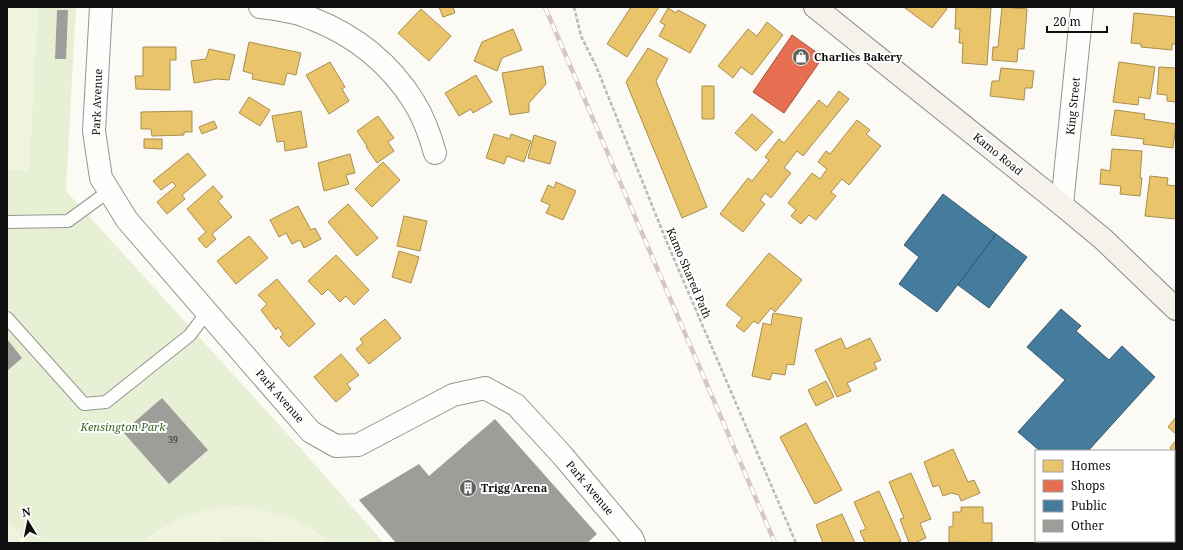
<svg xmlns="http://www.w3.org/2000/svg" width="1183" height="550" font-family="'Noto Serif',serif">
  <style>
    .green { fill: #e7f0d5 }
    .pitch { fill: #f0f4df }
    .homes { fill: #e9c46a; stroke: #a88e4f }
    .shops { fill: #e76f51; stroke: #a6523d }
    .public { fill: #457b9d; stroke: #355b72 }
    .building { fill: #9f9d9a }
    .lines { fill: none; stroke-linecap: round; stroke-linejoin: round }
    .service-casing { stroke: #959592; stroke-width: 14 }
    .minor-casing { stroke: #959592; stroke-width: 24 }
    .secondary-casing { stroke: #8c8b89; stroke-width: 24 }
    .path { stroke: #b9b9b8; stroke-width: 2.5; stroke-dasharray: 4 2; stroke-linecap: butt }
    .service { stroke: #fefefd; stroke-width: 12 }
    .minor { stroke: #fefefd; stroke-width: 22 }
    .secondary { stroke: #f4f2eb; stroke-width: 22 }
    .rail-casing { stroke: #d7c6c8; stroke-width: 4.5 }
    .rail { stroke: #fff; stroke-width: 3; stroke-dasharray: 9; stroke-linecap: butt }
    .labels { text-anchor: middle; stroke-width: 4; stroke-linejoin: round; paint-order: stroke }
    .number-label { font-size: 9px; fill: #333232 }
    .poi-label { font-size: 11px; font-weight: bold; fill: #0f0f0f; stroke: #fff; text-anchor: start }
    .street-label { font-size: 11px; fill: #0f0f0f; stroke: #fff }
    .park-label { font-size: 11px; font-style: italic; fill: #366521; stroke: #fff }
  </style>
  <rect width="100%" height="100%" fill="#fbfaf4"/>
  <!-- green -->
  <path class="green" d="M7 7H76L66 191 302 450 384 543H7Z"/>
  <!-- pitch -->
  <path class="pitch" d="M7 7H38L29 171 7 170Z
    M238 506C272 510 305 519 329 543H274L258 538 243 537H221L223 543H142C171 518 200 509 238 506Z
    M7 519 27 543H7Z"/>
  <!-- homes -->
  <path class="homes" d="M439 7H453L455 13 443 17Z
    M631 7H659L627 57 607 44Z
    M906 7H944L947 9 932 28 905 8Z
    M956 7 991 8 987 65 962 63 963 43H959L960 29H955Z
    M1002 7 1027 9 1024 49H1018L1017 62 992 60 993 47H998Z
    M668 8 676 13 678 10 706 25 690 53 659 36 665 25 660 22Z
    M421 9 451 36 429 61 398 33Z
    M1134 13 1176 17V44H1172V50L1141 47V44L1131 43Z
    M767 22 783 35 752 75 741 67 733 78 718 66 748 29 757 36Z
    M513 29 522 50 502 58 497 71 474 61 482 42Z
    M249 42 301 53 296 75 287 73 284 85 252 79 253 74 243 71Z
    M143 47H176V60H170V90L136 89 135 76H143Z
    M648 48 668 59 656 81 707 207 682 218 626 82Z
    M209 49 235 55 229 80 217 79 194 83 191 61 206 59Z
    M330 62 345 87 342 89 349 101 329 114 306 75Z
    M1119 62 1155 67 1150 99 1139 97 1138 105 1113 102Z
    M543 66 546 84 529 103V112L510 115 502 73Z
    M1159 67 1176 68V102L1167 101V95L1157 94Z
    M1001 68 1034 71 1032 88H1025L1024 100 990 96 992 81H999Z
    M476 75 492 102 473 113 471 109 459 116 445 93Z
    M702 86H714V119H702Z
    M839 91 849 99 803 156 797 151 784 168 791 173 771 198 765 193 760 200 765 204 743 232 720 214 748 178 752 181 769 160 765 157 779 139 784 143 819 100 827 107Z
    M249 97 270 110 260 126 239 113Z
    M1115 110 1145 114 1144 119 1176 124 1173 148 1143 144 1144 139 1111 135Z
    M192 111V132H184V135L152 136 151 129H141V112Z
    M301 111 307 147 285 151 284 141 277 142 272 116Z
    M752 114 773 132 756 151 735 133Z
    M378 116 394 138 388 142 394 151 377 163 366 147 367 146 357 131Z
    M857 120 870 130 866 134 881 146 849 185 842 179 831 192 836 196 816 220 809 215 801 224 791 216 796 210 788 203 812 173 820 179 827 169 818 162 826 151 830 154Z
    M214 121 217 128 202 134 199 127Z
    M494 134 510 139 511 134 531 141 524 162 507 156 504 164 486 158Z
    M534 135 556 142 550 164 528 158Z
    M144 139H162V149L144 148Z
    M1112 149 1142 151 1140 178H1142L1140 196 1120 194 1121 186 1100 184 1101 169 1110 171Z
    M188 153 206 175 182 195 185 199 167 214 157 202 176 186 172 182 161 190 153 181Z
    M350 154 355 173 346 175 349 184 324 191 318 163Z
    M383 162 400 180 372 207 355 189Z
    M1150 176 1168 178 1167 185 1176 186V219L1145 216Z
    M556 182 576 191 563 220 546 213 550 205 541 201 548 185 554 188Z
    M213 186 223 197 218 201 232 217 212 234 216 239 206 248 198 239 206 232 187 209Z
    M348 204 378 238 357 256 328 222Z
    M298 206 311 230 315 228 321 239 304 248 300 240 292 244 286 233 279 237 270 220Z
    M404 216 427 221 420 251 397 246Z
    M249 236 268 258 236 284 217 261Z
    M399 251 419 257 411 283 392 277Z
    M769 253 802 280 775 312 771 308 758 324 754 321 744 332 736 326 742 318 726 305Z
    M336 255 369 290 354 305 346 296 340 302 328 289 322 295 308 281Z
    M277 279 315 324 289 347 280 337 283 334 278 327 276 330 261 310 267 304 258 295Z
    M773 313 802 318 794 365 787 364 785 375 772 373 770 380 752 376 763 323 771 325Z
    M385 319 401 338 369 364 356 349 363 343 360 339Z
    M841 338 846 349 870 338 881 360 874 363 877 369 847 383 851 391 837 397 815 350Z
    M341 354 359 375 347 384 351 389 336 402 314 377Z
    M826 381 834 397 816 406 808 390Z
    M1176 417V434L1168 427Z
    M806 423 842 490 815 504 780 437Z
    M1176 440V453L1170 448Z
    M953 449 968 482 974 480 980 493 961 501 959 495 951 493 943 496 939 485 933 487 924 462Z
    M911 473 931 519 920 523 926 538 914 543H909L900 519 904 518 889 482Z
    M879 491 901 541 896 543H865L860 531 866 529 854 502Z
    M961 507H983V523H992V543L949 542V527L953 526V512H961Z
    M842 514 855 543H823L816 525Z"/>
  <!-- shops -->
  <path class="shops" d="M792 35 823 57 784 113 753 92Z"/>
  <!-- public -->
  <path class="public" d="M943 194 996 234 937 312 899 284 919 257 904 245Z
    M996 234 1027 257 989 308 958 285Z
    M1061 309 1081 326 1076 331 1109 360 1122 346 1155 377 1088 451H1040L1018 432 1065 380 1027 347Z"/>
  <!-- building -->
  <path class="building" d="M57 10H68L66 59H55Z
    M7 339 22 358 7 371Z
    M162 398 208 450 169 484 123 432Z
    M495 419 597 534 587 543H396L359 500 419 464 429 476Z"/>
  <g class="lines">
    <!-- service casing -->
    <g class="service-casing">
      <path id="service" d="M7 222 68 221 109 191
        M7 318 84 404 106 402 190 335 207 312"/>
    </g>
    <!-- minor casing -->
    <g class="minor-casing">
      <path id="minor" d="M101 7 94 131 101 178 127 220 311 432 336 446 358 445 453 395 485 388 516 405 562 455 632 538 634 543
        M260 7C271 8 284 10 296 13 301 14 307 17 313 19 356 36 389 62 414 102 424 118 430 135 435 153
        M1062 205 1082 7"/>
    </g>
    <!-- secondary casing -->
    <g class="secondary-casing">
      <path id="secondary" d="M815 7 1062 205 1103 239 1176 309"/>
    </g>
    <!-- path -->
    <path class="path" d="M574 7 581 36 596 66 668 245 796 543"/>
    <!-- service -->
    <use href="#service" class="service"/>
    <!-- minor -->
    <use href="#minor" class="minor"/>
    <!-- secondary -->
    <use href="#secondary" class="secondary"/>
    <!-- rail casing -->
    <g class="rail-casing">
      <path id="rail" d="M545 7 775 543"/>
    </g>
    <!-- rail -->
    <use href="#rail" class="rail"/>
  </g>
  <!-- icons -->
  <defs>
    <g id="shop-disc" transform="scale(0.9)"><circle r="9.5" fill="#62615f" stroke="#fff"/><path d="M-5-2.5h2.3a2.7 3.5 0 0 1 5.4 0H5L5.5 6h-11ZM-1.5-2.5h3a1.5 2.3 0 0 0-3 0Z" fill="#fff"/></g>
    <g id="building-disc" transform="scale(0.9)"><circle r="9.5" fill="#62615f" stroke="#fff"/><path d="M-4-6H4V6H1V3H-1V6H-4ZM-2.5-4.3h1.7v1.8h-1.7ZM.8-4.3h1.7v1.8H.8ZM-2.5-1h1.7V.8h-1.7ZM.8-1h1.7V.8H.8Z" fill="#fff"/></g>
  </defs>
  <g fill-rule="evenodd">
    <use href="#shop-disc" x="801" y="57"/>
    <use href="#building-disc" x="468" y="488"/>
  </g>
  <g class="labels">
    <!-- number labels -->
    <g class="number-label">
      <text x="173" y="443">39</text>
    </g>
    <!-- poi labels -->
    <g class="poi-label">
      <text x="814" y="61">Charlies Bakery</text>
      <text x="481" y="492">Trigg Arena</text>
    </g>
    <!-- street labels -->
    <g class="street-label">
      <text transform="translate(97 102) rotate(-88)" y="4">Park Avenue</text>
      <text transform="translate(1073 106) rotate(-84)" y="4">King Street</text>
      <text transform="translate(998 154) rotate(39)" y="4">Kamo Road</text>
      <text transform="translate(689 273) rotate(67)" y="4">Kamo Shared Path</text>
      <text transform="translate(280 396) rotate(49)" y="4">Park Avenue</text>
      <text transform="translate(590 488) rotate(50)" y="4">Park Avenue</text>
    </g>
    <!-- park labels -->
    <g class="park-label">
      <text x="123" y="431">Kensington Park</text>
    </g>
  </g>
  <!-- border -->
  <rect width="1183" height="550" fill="none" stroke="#0f0f0f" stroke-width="16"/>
  <!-- legend -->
  <rect x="1035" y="450" width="140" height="92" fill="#ffffff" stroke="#9f9f9f"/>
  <rect x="1043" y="460" width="20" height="12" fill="#e9c46a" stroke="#9f9f9f"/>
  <text x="1071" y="470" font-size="12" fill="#0f0f0f">Homes</text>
  <rect x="1043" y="480" width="20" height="12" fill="#e76f51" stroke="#9f9f9f"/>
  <text x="1071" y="490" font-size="12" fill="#0f0f0f">Shops</text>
  <rect x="1043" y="500" width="20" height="12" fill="#457b9d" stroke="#9f9f9f"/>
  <text x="1071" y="510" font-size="12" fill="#0f0f0f">Public</text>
  <rect x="1043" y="520" width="20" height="12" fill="#9f9d9a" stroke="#9f9f9f"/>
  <text x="1071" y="530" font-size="12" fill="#0f0f0f">Other</text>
  <!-- north arrow -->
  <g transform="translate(28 522) rotate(350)" stroke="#ffffff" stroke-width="3" paint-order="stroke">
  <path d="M0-3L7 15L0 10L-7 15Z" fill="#0f0f0f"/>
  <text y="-6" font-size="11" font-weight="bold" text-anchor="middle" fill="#0f0f0f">N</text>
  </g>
  <!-- scale -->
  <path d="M1047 26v6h60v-6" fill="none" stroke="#0f0f0f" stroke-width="2"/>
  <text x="1053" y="26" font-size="12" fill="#0f0f0f" stroke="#ffffff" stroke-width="3" paint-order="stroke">20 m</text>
</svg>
